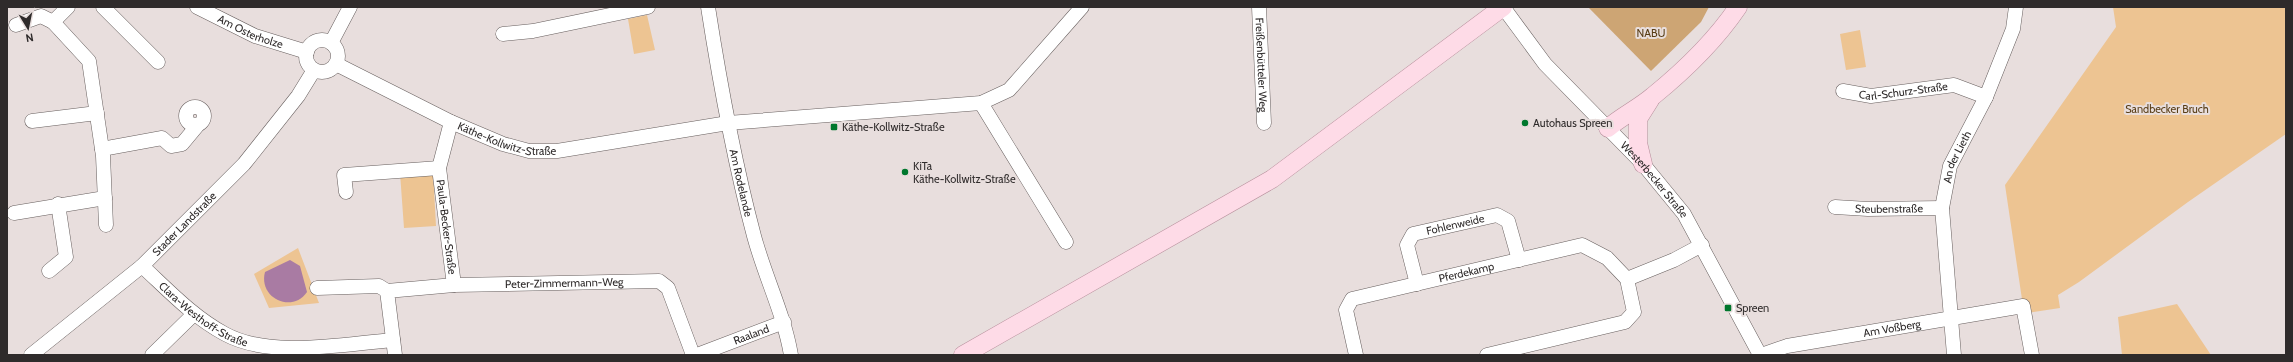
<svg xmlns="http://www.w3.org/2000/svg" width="2293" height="362" font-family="Cabin,sans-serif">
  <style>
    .green { fill: #edc492 }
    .forest { fill: #cda574 }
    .water { fill: #a97ba3 }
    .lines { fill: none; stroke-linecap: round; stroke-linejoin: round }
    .minor-casing { stroke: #675f5e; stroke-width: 15 }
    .major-casing { stroke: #b68e9b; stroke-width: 19 }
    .minor { stroke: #fff; stroke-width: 14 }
    .major { stroke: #fedbe7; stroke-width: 18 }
    .poi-dot { fill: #00772d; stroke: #e8dedd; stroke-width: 1.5 }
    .labels { text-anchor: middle; stroke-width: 4; stroke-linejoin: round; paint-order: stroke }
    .street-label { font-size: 11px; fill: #2f2b2b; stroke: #e8dedd }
    .park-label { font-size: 11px; fill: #583d16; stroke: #e8dedd }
    .poi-label { font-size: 11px; fill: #2f2b2b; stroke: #e8dedd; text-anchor: start }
  </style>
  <rect width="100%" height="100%" fill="#e8dedd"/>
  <!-- green -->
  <path class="green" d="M2113 7H2286V134L2188 202 2079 282 2058 295 2060 308 2027 313 2023 306 2005 185 2116 27Z
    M647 15 655 50 634 54 628 19Z
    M1860 30 1866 67 1846 70 1840 34Z
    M433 171 436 226 404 228 400 173Z
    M298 248 319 303 269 308 254 274Z
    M2177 304 2211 355H2122L2118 317Z"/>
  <!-- forest -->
  <path class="forest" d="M1588 7H1709L1701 22 1651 71Z"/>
  <!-- water -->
  <path class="water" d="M290 260 300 266 307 292C292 314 258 298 265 272Z"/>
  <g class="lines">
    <!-- minor casing -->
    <g class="minor-casing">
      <g id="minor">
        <path d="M68 7 53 22 89 61 103 156 106 225"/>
        <path d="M103 7 158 62"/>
        <path id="s1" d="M197 7 255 36 307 52"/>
        <path id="s2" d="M708 7C720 84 734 161 754 236 765 277 784 314 791 355"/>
        <path id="s3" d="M1259 7 1264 123"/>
        <path id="s4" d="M1503 7 1545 64 1643 164 1684 214 1760 355"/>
        <path d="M16 25 41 16 53 22"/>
        <path d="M503 34 533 31 648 7"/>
        <circle cx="322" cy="56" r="16"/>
        <path d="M331 43 350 7"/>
        <path id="s5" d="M336 64 451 122 503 144 529 151H557L728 123 981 103 1009 90 1082 7"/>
        <path id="s6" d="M1843 91 1871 96 1954 85 1986 97"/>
        <path d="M981 103 1066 242"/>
        <circle cx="195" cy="116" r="9"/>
        <path d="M32 121 97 113"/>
        <path id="s7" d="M451 122 439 168 454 285"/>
        <path d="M102 149 162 138 171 146 182 144 197 126"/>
        <path d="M346 192 344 175 439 168"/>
        <path id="s8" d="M1835 207 1868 209 1942 208"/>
        <path d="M14 213 105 198"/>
        <path id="s9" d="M142 266C168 290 193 317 225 334 271 359 343 344 393 340"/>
        <path d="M49 271 66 257 58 204"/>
        <path d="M1627 279 1674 260 1702 245"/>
        <path id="s10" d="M1417 284 1407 245 1413 234 1497 215 1508 221 1519 260"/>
        <path d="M317 288 379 286 387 291"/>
        <path id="s11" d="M31 355 142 266 244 164 298 96 314 70"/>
        <path d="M152 355 194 314"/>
        <path id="s12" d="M395 355 387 291 454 285 659 281 668 288 693 355"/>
        <path id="s13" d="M697 355 784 322"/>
        <path id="s14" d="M1356 355 1346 310 1352 299 1582 245 1607 258 1627 279 1634 312 1625 322 1487 355"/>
        <path id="s15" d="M1761 355 1787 346 2023 306 2032 355"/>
        <path id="s16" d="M1954 355 1942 208 1950 166 1986 97 2013 29 2016 7"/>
      </g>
    </g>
    <!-- major casing -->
    <g class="major-casing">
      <path id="major" d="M1608 128C1622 116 1639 108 1653 96 1685 70 1715 41 1738 7
        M1643 164 1638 143V119L1650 100
        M963 355 1272 179 1503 7"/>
    </g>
    <!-- minor -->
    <use href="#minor" class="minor"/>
    <!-- major -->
    <use href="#major" class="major"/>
  </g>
  <!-- markers -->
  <g class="poi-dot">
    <circle cx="1525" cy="123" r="4"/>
    <rect x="830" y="123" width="8" height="8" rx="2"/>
    <circle cx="905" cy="172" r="4"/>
    <rect x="1724" y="304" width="8" height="8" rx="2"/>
  </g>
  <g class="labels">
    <!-- street labels -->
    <g class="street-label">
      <text dy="4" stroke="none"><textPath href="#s1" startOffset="59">Am Osterholze</textPath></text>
      <text dy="4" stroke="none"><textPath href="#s3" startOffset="58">Freißenbütteler Weg</textPath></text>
      <text dy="4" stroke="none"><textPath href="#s6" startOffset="61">Carl-Schurz-Straße</textPath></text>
      <text dy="4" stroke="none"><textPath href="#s5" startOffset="188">Käthe-Kollwitz-Straße</textPath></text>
      <text dy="4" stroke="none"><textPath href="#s16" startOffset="201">An der Lieth</textPath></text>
      <text dy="4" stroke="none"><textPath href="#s4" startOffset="230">Westerbecker Straße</textPath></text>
      <text dy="4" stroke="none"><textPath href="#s2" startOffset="179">Am Rodelande</textPath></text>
      <text dy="4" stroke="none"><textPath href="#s8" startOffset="54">Steubenstraße</textPath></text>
      <text dy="4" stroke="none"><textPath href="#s11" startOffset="202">Stader Landstraße</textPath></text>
      <text dy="4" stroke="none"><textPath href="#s10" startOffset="96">Fohlenweide</textPath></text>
      <text dy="4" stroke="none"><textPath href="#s7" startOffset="107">Paula-Becker-Straße</textPath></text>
      <text dy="4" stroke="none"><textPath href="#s14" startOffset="176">Pferdekamp</textPath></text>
      <text dy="4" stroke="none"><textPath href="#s12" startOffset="242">Peter-Zimmermann-Weg</textPath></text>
      <text dy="4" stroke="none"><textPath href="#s9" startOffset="79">Clara-Westhoff-Straße</textPath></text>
      <text dy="4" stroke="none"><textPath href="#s15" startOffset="134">Am Voßberg</textPath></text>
      <text dy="4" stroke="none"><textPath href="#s13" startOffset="58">Raaland</textPath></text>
    </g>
    <!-- park labels -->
    <g class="park-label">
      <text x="1651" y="37">NABU</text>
      <text x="2167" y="113">Sandbecker Bruch</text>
    </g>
    <!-- poi labels -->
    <g class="poi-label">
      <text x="1533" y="127">Autohaus Spreen</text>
      <text x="842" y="131">Käthe-Kollwitz-Straße</text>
      <text x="913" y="170">KiTa<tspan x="913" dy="13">Käthe-Kollwitz-Straße</tspan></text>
      <text x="1736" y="312">Spreen</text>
    </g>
  </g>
  <!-- border -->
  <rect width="2293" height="362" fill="none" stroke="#2f2b2b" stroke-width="16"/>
  <!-- north arrow -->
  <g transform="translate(28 28) rotate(170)" stroke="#e8dedd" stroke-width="3" paint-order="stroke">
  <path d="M0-3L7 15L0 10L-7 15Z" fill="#2f2b2b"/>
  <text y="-6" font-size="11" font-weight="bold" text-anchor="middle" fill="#2f2b2b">N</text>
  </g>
</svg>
